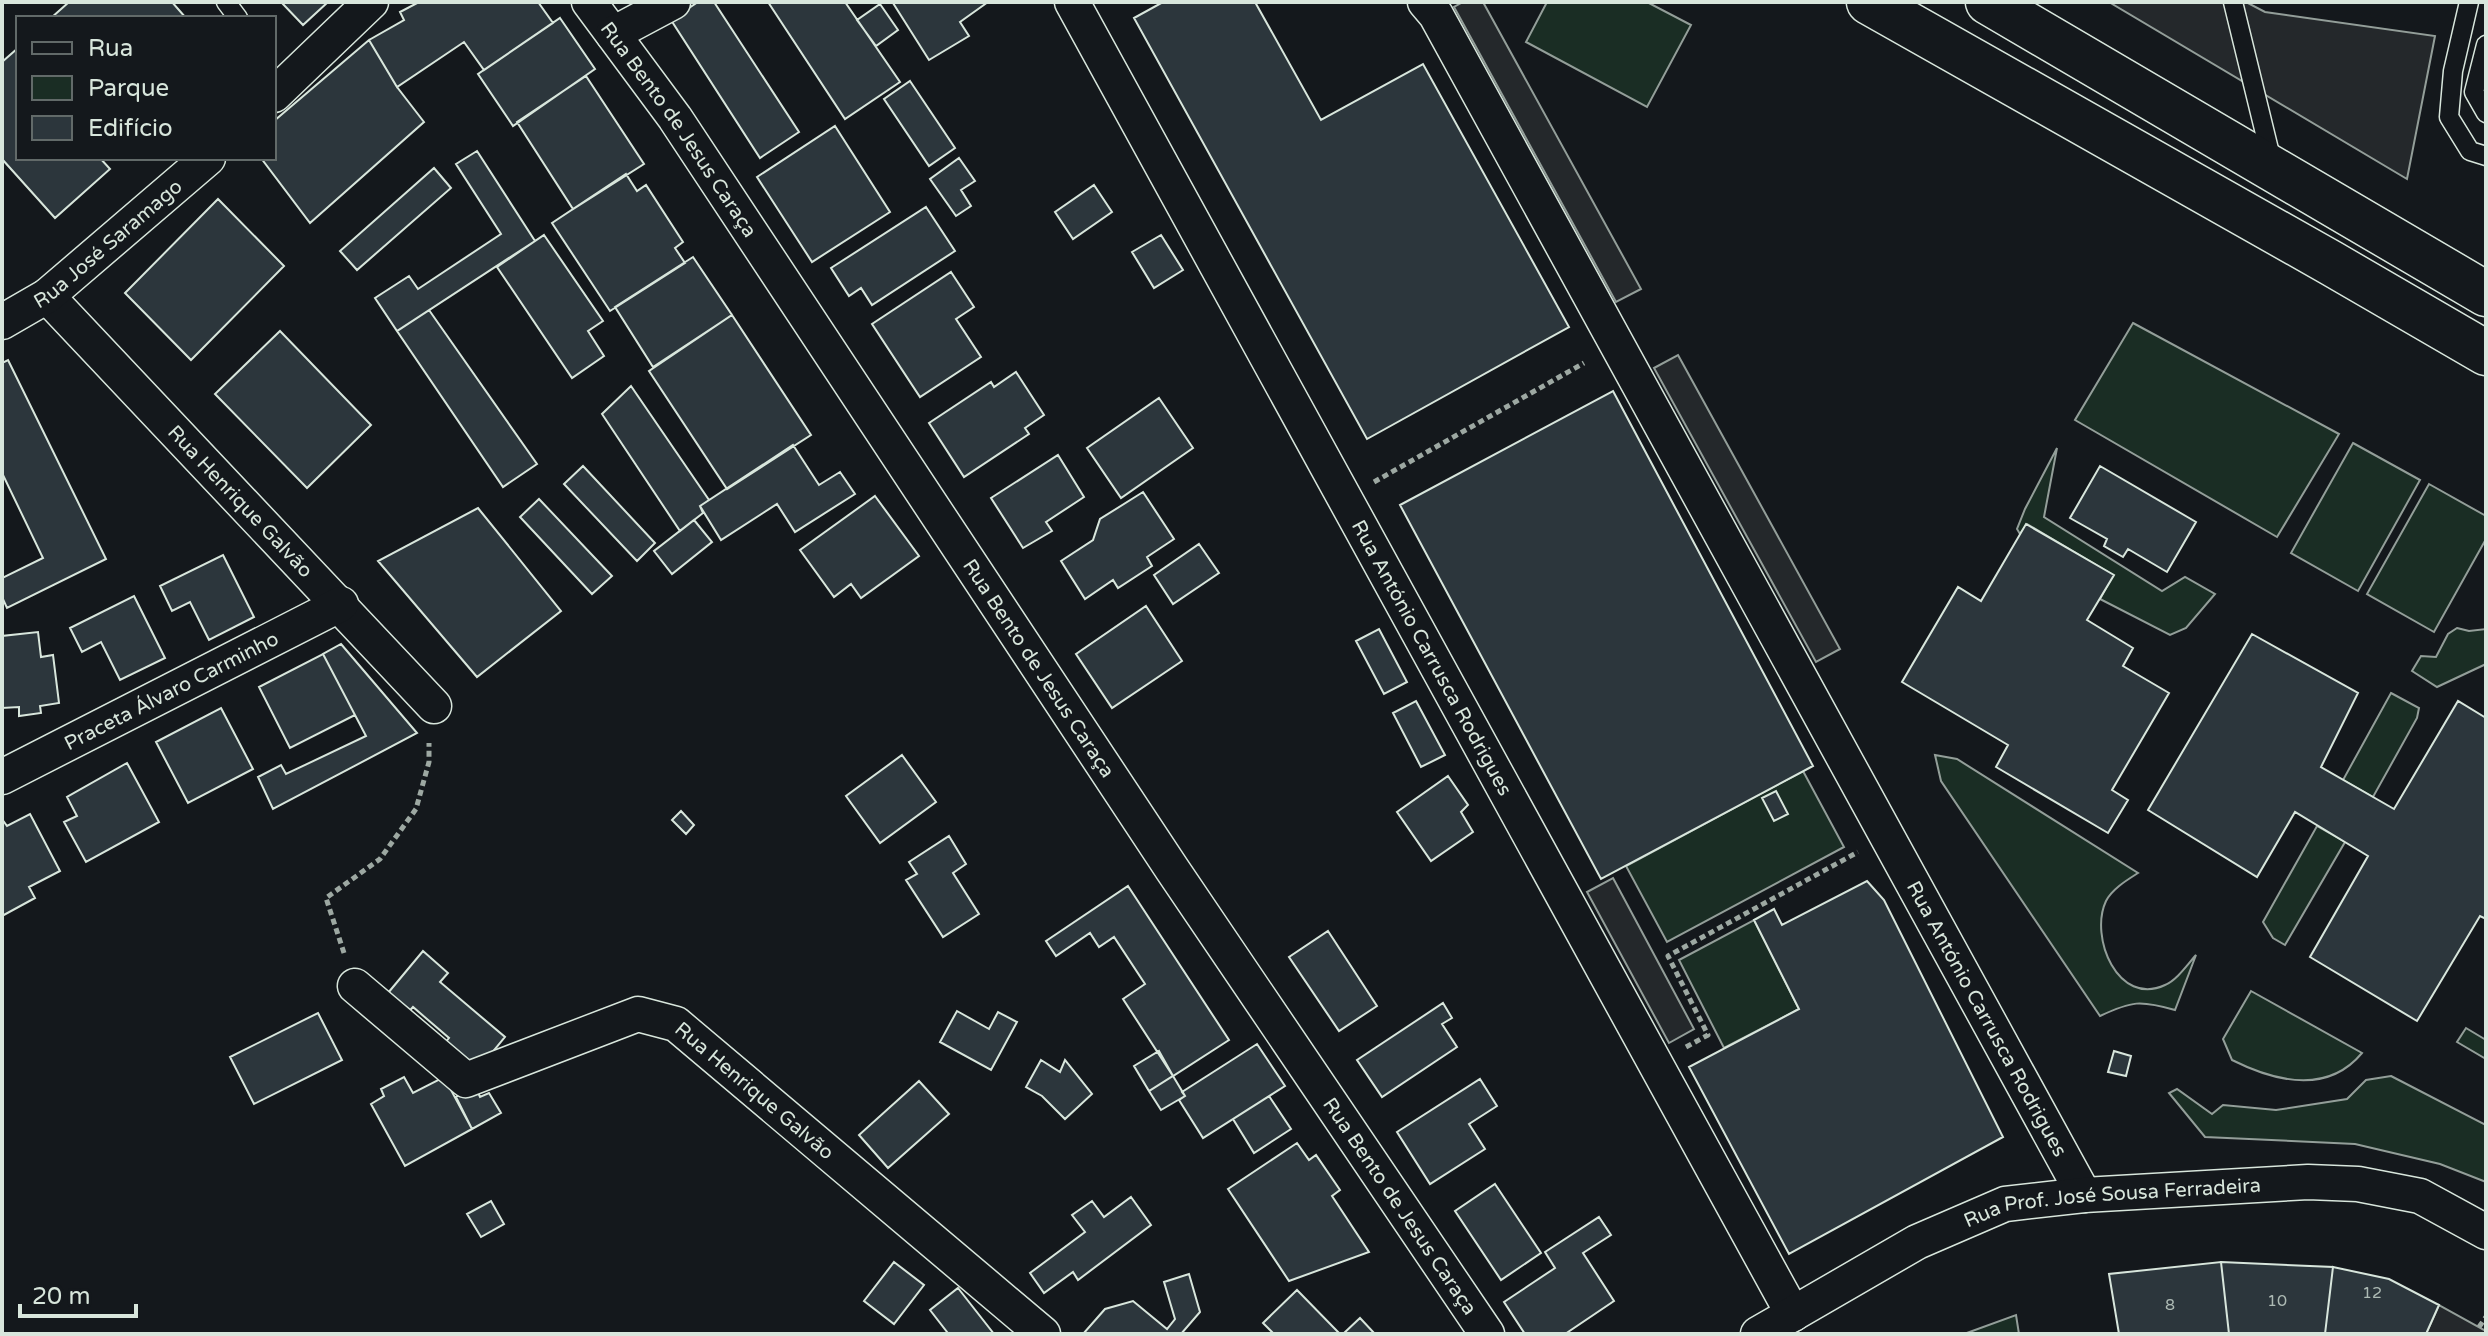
<svg xmlns="http://www.w3.org/2000/svg" width="2488" height="1336" font-family="'Varela Round',sans-serif">
  <style>
    .green { fill: #1a2d24; stroke: #939e99; stroke-width: 2 }
    .parking { fill: #24282b; stroke: #939e99; stroke-width: 2 }
    .building { fill: #2c363c; stroke: #d8e6dc; stroke-width: 2 }
    .lines { fill: none; stroke-linecap: round; stroke-linejoin: round }
    .service-casing { stroke: #d8e6dc; stroke-width: 21 }
    .minor-casing { stroke: #d8e6dc; stroke-width: 37 }
    .primary-casing { stroke: #d8e6dc; stroke-width: 47 }
    .path { stroke: #9da8a2; stroke-width: 5; stroke-dasharray: 6 4; stroke-linecap: butt }
    .service { stroke: #14181c; stroke-width: 18 }
    .minor { stroke: #14181c; stroke-width: 34 }
    .primary { stroke: #14181c; stroke-width: 44 }
    .labels { text-anchor: middle; stroke-width: 6; stroke-linejoin: round; paint-order: stroke }
    .number-label { font-size: 16px; fill: #adbab4 }
    .street-label { font-size: 20px; fill: #d8e6dc; stroke: #14181c }
  </style>
  <rect width="100%" height="100%" fill="#14181c"/>
  <!-- green -->
  <path class="green" d="M1547 2H1647L1691 25 1647 107 1526 42Z
    M2133 323 2339 434 2277 537 2075 420Z
    M2353 443 2420 480 2358 591 2291 553Z
    M2057 448 2044 517 2162 591 2185 577 2215 594 2186 628 2170 635 2100 599 2113 575 2027 524 2020 534 2017 529 2025 509Z
    M2429 484 2486 516V539L2434 632 2367 594Z
    M2457 628 2469 631 2486 629V664L2437 687 2412 671 2421 656 2436 657 2448 634Z
    M2391 693 2419 708 2417 718 2373 797 2343 780Z
    M1935 755 1957 759 2138 873C2127 880 2112 889 2106 901 2089 937 2118 1007 2165 985 2177 980 2187 965 2196 955L2175 1010C2140 1000 2132 1001 2100 1016L1941 781Z
    M1803 771 1844 847 1667 942 1626 866Z
    M2317 826 2345 842 2285 945 2273 938 2263 922Z
    M1754 920 1799 1009 1724 1048 1679 960Z
    M2251 991 2362 1053C2327 1095 2274 1081 2232 1060L2223 1039Z
    M2466 1028 2486 1040V1059L2457 1042Z
    M2391 1076 2486 1125V1182L2440 1164 2355 1144 2205 1137 2169 1093 2177 1089 2212 1114 2223 1105 2276 1110 2347 1099 2366 1080Z
    M2016 1315 2019 1334H1964Z"/>
  <!-- parking -->
  <path class="parking" d="M1463 2H1483L1641 289 1616 302 1454 7Z
    M2109 2H2246L2265 12 2435 36 2407 179Z
    M1678 355 1840 649 1816 662 1654 368Z
    M1613 878 1694 1029 1669 1043 1587 892Z
    M2439 1305 2486 1331V1334H2426Z"/>
  <!-- building -->
  <path class="building" d="M69 2H172L186 18H51Z
    M281 2H328L303 25Z
    M419 2H538L553 23 484 70 464 42 397 87 369 40 404 20 400 12Z
    M698 2H714L799 132 760 158 671 20Z
    M768 2H845L900 82 845 119Z
    M988 2 960 22 969 36 929 60 893 3Z
    M1163 2H1255L1321 120 1423 64 1569 327 1367 439 1134 18Z
    M880 4 898 30 876 46 857 20Z
    M560 18 595 69 513 126 478 74Z
    M369 40 397 87 424 122 310 223 261 158H274V121Z
    M18 48V158H100L110 169 55 218 2 159V62Z
    M586 76 644 164 573 209 517 122Z
    M910 81 955 148 929 166 884 99Z
    M835 126 890 212 812 262 757 177Z
    M477 151 535 241 397 331 375 298 409 276 418 289 501 234 456 164Z
    M959 158 975 181 961 190 971 206 956 216 930 179Z
    M434 168 451 188 357 270 340 251Z
    M626 174 637 191 646 185 683 242 675 248 685 263 610 311 552 223Z
    M1094 185 1112 212 1073 239 1055 212Z
    M218 199 284 266 191 360 125 293Z
    M926 207 955 251 872 305 861 288 849 296 831 268Z
    M544 235 603 321 588 331 604 356 572 378 497 267Z
    M1161 235 1183 270 1154 288 1132 252Z
    M693 257 732 315 653 367 615 307Z
    M951 272 974 307 956 319 981 357 920 397 872 324Z
    M429 310 537 464 503 487 397 331Z
    M732 315 811 435 727 489 649 371Z
    M280 331 371 425 307 488 215 394Z
    M8 360 106 559 7 608 2 597V578L43 558 2 473V363Z
    M1016 372 1044 415 1025 428 1029 434 964 477 929 423 991 382 994 387Z
    M631 386 709 500 700 506 703 513 680 531 602 414Z
    M1613 391 1813 766 1601 879 1400 505Z
    M1159 398 1193 448 1121 498 1087 448Z
    M793 445 819 485 840 472 855 494 795 532 777 504 721 540 700 506Z
    M1058 455 1084 497 1046 522 1052 531 1023 548 991 498Z
    M583 466 655 543 637 561 564 484Z
    M2100 466 2196 522 2167 572 2128 549 2123 557 2104 546 2107 539 2070 518Z
    M1143 492 1174 539 1147 557 1152 566 1118 588 1113 580 1085 599 1061 561 1093 540 1100 519Z
    M875 496 919 556 861 598 851 584 834 597 800 550Z
    M539 499 612 576 592 594 520 517Z
    M478 508 561 611 477 677 378 561Z
    M694 520 712 542 672 574 654 551Z
    M2026 524 2114 575 2087 620 2133 648 2123 666 2169 693 2112 790 2128 800 2108 833 1996 767 2008 745 1902 682 1958 587 1981 601Z
    M1199 544 1219 573 1173 604 1154 575Z
    M223 555 254 617 209 640 190 602 172 611 160 586Z
    M134 596 165 658 120 680 101 642 82 652 70 628Z
    M1146 606 1182 661 1112 708 1076 654Z
    M1379 629 1407 682 1384 694 1356 641Z
    M38 632 41 657 53 655 59 703 40 706 41 713 19 716V707L2 708V636Z
    M2252 634 2358 693 2321 767 2394 809 2458 701 2486 718V919L2480 916 2417 1021 2310 957 2368 856 2295 812 2257 877 2148 810Z
    M341 644 417 733 273 809 258 777 281 765 286 774 366 736 323 654Z
    M323 654 355 715 290 748 259 687Z
    M1416 701 1445 755 1421 767 1393 713Z
    M221 708 253 769 188 803 156 742Z
    M902 755 936 802 880 843 846 796Z
    M127 763 159 822 86 862 64 822 77 816 67 797Z
    M1448 776 1468 805 1461 812 1473 832 1431 861 1397 812Z
    M1776 791 1788 814 1774 821 1762 798Z
    M681 811 694 825 686 834 672 820Z
    M30 814 60 871 29 887 35 898 2 916V819L7 826Z
    M949 836 966 864 953 873 979 914 943 937 906 880 917 874 909 862Z
    M1867 881 1884 900 2003 1137 1789 1254 1689 1067 1799 1009 1754 920 1774 909 1782 925Z
    M1128 886 1229 1040 1173 1076 1123 999 1145 984 1114 937 1099 947 1090 933 1056 956 1046 941Z
    M1328 931 1377 1006 1339 1031 1289 957Z
    M423 951 448 973 440 982 505 1037 477 1071 445 1043 449 1038 413 1007 404 1017 383 999Z
    M1443 1003 1452 1018 1442 1024 1457 1047 1382 1097 1357 1060Z
    M957 1011 989 1029 998 1012 1017 1022 991 1070 940 1042Z
    M318 1013 342 1060 254 1104 230 1057Z
    M1257 1044 1285 1086 1203 1138 1179 1100 1185 1096 1182 1092Z
    M1159 1051 1173 1076 1149 1091 1134 1066Z
    M2114 1051 2131 1056 2126 1076 2108 1072Z
    M1041 1060 1060 1072 1065 1060 1092 1094 1065 1119 1042 1096 1026 1087Z
    M1173 1076 1185 1096 1161 1110 1149 1091Z
    M404 1077 413 1093 444 1077 472 1129 405 1166 371 1104 384 1096 381 1089Z
    M1480 1079 1497 1106 1469 1124 1485 1149 1430 1184 1397 1132Z
    M919 1081 949 1114 888 1168 859 1135Z
    M475 1086 480 1097 489 1093 501 1113 472 1129 456 1097Z
    M1269 1096 1291 1129 1254 1153 1233 1119Z
    M1297 1143 1309 1160 1316 1155 1340 1190 1332 1196 1369 1252 1289 1281 1228 1189Z
    M1495 1184 1541 1253 1501 1280 1455 1211Z
    M1131 1197 1151 1225 1078 1280 1073 1272 1044 1293 1030 1273 1085 1232 1072 1215 1092 1201 1104 1217Z
    M491 1201 504 1224 481 1237 467 1214Z
    M1599 1217 1611 1235 1583 1253 1614 1301 1565 1334H1525L1504 1302 1555 1268 1545 1252Z
    M894 1262 924 1285 894 1324 864 1301Z
    M2221 1262 2333 1267 2325 1334H2229Z
    M2221 1262 2229 1334H2119L2109 1274Z
    M2333 1267 2389 1279 2439 1305 2426 1334H2325Z
    M1189 1274 1200 1312 1181 1334H1083L1105 1309 1133 1301 1167 1329 1175 1319 1164 1282Z
    M958 1288 994 1334H944L947 1332 930 1310Z
    M1297 1290 1340 1334H1274L1263 1323Z
    M1360 1318 1375 1334H1343Z"/>
  <g class="lines">
    <!-- service casing -->
    <g class="service-casing">
      <path id="service" d="M226 2 238 18
        M2233 2 2272 162
        M2469 2 2453 71 2449 117 2470 151 2486 156
        M2486 45 2474 92 2486 113"/>
    </g>
    <!-- minor casing -->
    <g class="minor-casing">
      <g id="minor">
        <path id="s1" d="M589 2 675 118 1172 869 1487 1334"/>
        <path id="s2" d="M1072 2 1793 1314"/>
        <path id="s3" d="M1425 2 1436 15 2084 1195"/>
        <path d="M613 34 673 2"/>
        <path d="M274 95 371 2"/>
        <path id="s4" d="M47 296 434 706"/>
        <path id="s5" d="M2 322 47 296 208 158"/>
        <path id="s6" d="M2 777 341 604"/>
        <path id="s7" d="M355 986 466 1080 638 1014 676 1024 1043 1334"/>
        <path id="s8" d="M1758 1334 1917 1242 2005 1204 2084 1195 2308 1182 2358 1184 2420 1196 2486 1232"/>
      </g>
    </g>
    <!-- primary casing -->
    <g class="primary-casing">
      <path id="primary" d="M1869 2 2331 263 2486 353
        M1988 2 2486 294"/>
    </g>
    <!-- path -->
    <path class="path" d="M1374 482 1584 363
      M344 953 326 898 380 859 416 809 429 762V743
      M1686 1047 1708 1035 1668 956 1858 852
      M2479 1327 2486 1317"/>
    <!-- service -->
    <use href="#service" class="service"/>
    <!-- minor -->
    <use href="#minor" class="minor"/>
    <!-- primary -->
    <use href="#primary" class="primary"/>
  </g>
  <g class="labels">
    <!-- number labels -->
    <g class="number-label">
      <text x="2372" y="1298">12</text>
      <text x="2277" y="1306">10</text>
      <text x="2170" y="1310">8</text>
    </g>
    <!-- street labels -->
    <g class="street-label">
      <text dy="7" stroke="none"><textPath href="#s1" startOffset="156">Rua Bento de Jesus Caraça</textPath></text>
      <text dy="7" stroke="none"><textPath href="#s5" startOffset="132">Rua José Saramago</textPath></text>
      <text dy="7" stroke="none"><textPath href="#s4" startOffset="282">Rua Henrique Galvão</textPath></text>
      <text dy="7" stroke="none"><textPath href="#s2" startOffset="748">Rua António Carrusca Rodrigues</textPath></text>
      <text dy="7" stroke="none"><textPath href="#s1" startOffset="804">Rua Bento de Jesus Caraça</textPath></text>
      <text dy="7" stroke="none"><textPath href="#s6" startOffset="190">Praceta Álvaro Carminho</textPath></text>
      <text dy="7" stroke="none"><textPath href="#s3" startOffset="1162">Rua António Carrusca Rodrigues</textPath></text>
      <text dy="7" stroke="none"><textPath href="#s7" startOffset="472">Rua Henrique Galvão</textPath></text>
      <text dy="7" stroke="none"><textPath href="#s1" startOffset="1452">Rua Bento de Jesus Caraça</textPath></text>
      <text dy="7" stroke="none"><textPath href="#s8" startOffset="386">Rua Prof. José Sousa Ferradeira</textPath></text>
    </g>
  </g>
  <!-- border -->
  <rect width="2488" height="1336" fill="none" stroke="#d8e6dc" stroke-width="8"/>
  <!-- legend -->
  <rect x="16" y="16" width="260" height="144" fill="#14181c" stroke="#626a69" stroke-width="2"/>
  <rect x="32" y="42" width="40" height="12" fill="#14181c" stroke="#626a69" stroke-width="2"/>
  <text x="88" y="56" font-size="24" fill="#d8e6dc">Rua</text>
  <rect x="32" y="76" width="40" height="24" fill="#1a2d24" stroke="#626a69" stroke-width="2"/>
  <text x="88" y="96" font-size="24" fill="#d8e6dc">Parque</text>
  <rect x="32" y="116" width="40" height="24" fill="#2c363c" stroke="#626a69" stroke-width="2"/>
  <text x="88" y="136" font-size="24" fill="#d8e6dc">Edifício</text>
  <!-- scale -->
  <path d="M20 1304v12h116v-12" fill="none" stroke="#d8e6dc" stroke-width="4"/>
  <text x="32" y="1304" font-size="24" fill="#d8e6dc" stroke="#14181c" stroke-width="6" paint-order="stroke">20 m</text>
</svg>
